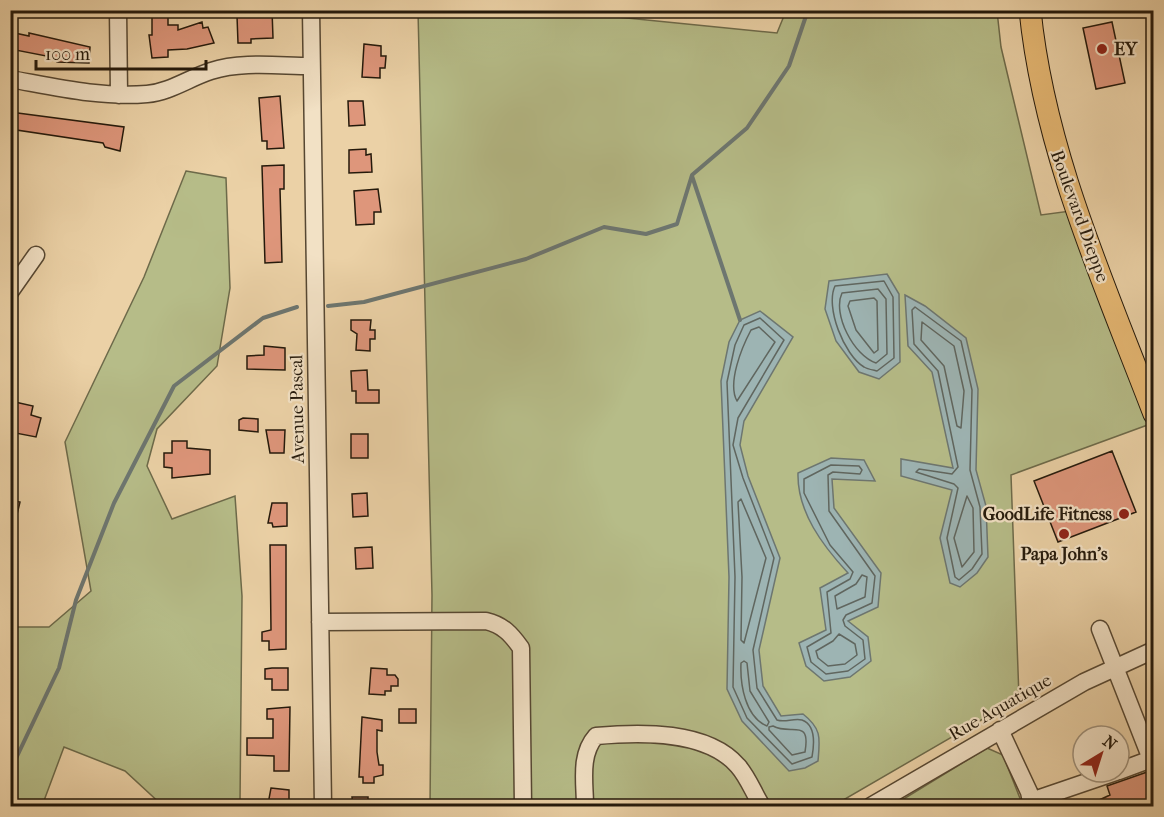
<svg xmlns="http://www.w3.org/2000/svg" width="1164" height="817" font-family="'IM FELL French Canon',serif">
  <style>
    .green { fill: #b6bc88; stroke: #6d6a4a; stroke-width: 1.5 }
    .water { fill: #9db4b3; stroke: #6d7670; stroke-width: 1.5 }
    .lines { fill: none; stroke-linecap: round; stroke-linejoin: round }
    .shore { stroke: #60665f; stroke-width: 1.5 }
    .stream { stroke: #6d7670; stroke-width: 4 }
    .building { fill: #de967b; stroke: #24190b; stroke-width: 1.5 }
    .minor-casing { stroke: #564732; stroke-width: 19 }
    .major-casing { stroke: #24190b; stroke-width: 23 }
    .minor { stroke: #f2e1c5; stroke-width: 16 }
    .major { stroke: #e6b873; stroke-width: 21 }
    .poi-dot { fill: #8f2418; stroke: #f2e1c5; stroke-width: 2 }
    .labels { text-anchor: middle; stroke-width: 4.5; stroke-linejoin: round; paint-order: stroke }
    .poi-label { font-size: 18px; font-weight: bold; fill: #24190b; stroke: #f2e1c5; text-anchor: start }
    .street-label { font-size: 18px; fill: #24190b; stroke: #f2e1c5 }
  </style>
  <rect width="100%" height="100%" fill="#ebd1a6"/>
  <filter id="stains"><feTurbulence type="fractalNoise" baseFrequency=".00333" numOctaves="4"/><feColorMatrix values="0 0 0 0 .2 0 0 0 0 .09 0 0 0 0 .02 0 0 0 .5 -.17"/></filter>
  <radialGradient id="worn" r=".72"><stop offset=".6" stop-color="#630" stop-opacity="0"/><stop offset="1" stop-color="#630" stop-opacity=".3"/></radialGradient>
  <!-- green -->
  <path class="green" d="M418 11H557L777 33 786 11H997L1001 47 1041 215 1078 210 1153 423 1011 475 1019 698 833 806H430L432 595Z
    M186 171 226 178 230 288 217 366 157 429 147 466 172 519 235 496 242 596 240 802 228 806H163L125 771 64 747 42 806H11V627H49L91 591 65 442 144 277Z
    M987 748 1003 755 1023 806H892Z"/>
  <!-- water -->
  <path class="water" d="M887 274 899 294 900 362 879 379 859 372 836 341 825 309 829 281Z
    M905 295 925 306 966 338 978 389 976 470 986 506 988 557 977 573 960 587 950 583 940 538 952 490 901 476V459L953 468 932 372 908 346Z
    M760 311 793 337 744 421 740 445 748 476 780 558 759 650 763 686 781 716 803 714C822 729 820 738 818 761L805 768 789 771 742 721 727 689 729 577 721 381 729 342 740 320Z
    M831 458 864 460 875 481 832 479 834 508 881 573 878 607 848 621 868 637 871 661 850 677 824 681 806 666 799 643 826 630 820 588 848 573C823 546 797 512 798 473Z"/>
  <g class="lines">
    <!-- shore -->
    <path class="shore" d="M884 281 893 297 894 358 877 371C873 370 867 369 864 367 844 355 825 307 835 286Z
      M878 289 886 299 887 354 876 363C854 356 832 314 842 293Z
      M874 298 877 301 878 350 874 353 856 330 848 306 850 301Z
      M915 307 961 341 972 390 970 470 980 507 982 554 972 569 959 580 955 577 947 538 958 488 954 484 916 472 919 469 952 474 958 467 938 371 914 344 912 310Z
      M760 318 784 340 738 418 733 445 743 478 774 558 753 650 757 688 777 720C785 723 793 718 802 720 816 725 814 746 812 757L792 764 747 718 733 687 735 577 727 382 735 345 744 325Z
      M922 322 954 346 964 391 961 428 957 426 944 366 921 340Z
      M759 327 775 342 737 401C727 383 742 347 751 330Z
      M831 465 859 466 862 470 860 474 833 472 828 475 829 511 875 576 872 603 846 615 843 620 845 626 863 640 865 659 848 671 826 674 811 662 807 647 831 633 827 592 850 579 853 572 830 545 804 493V479Z
      M967 496 973 508 974 552 962 567 954 538Z
      M741 499 766 558 744 643 741 640 742 577 738 502Z
      M862 575 867 577 865 597 837 609 835 596 856 584Z
      M839 634 855 644 857 655 845 664 828 666 818 658 816 651 833 641Z
      M744 661 747 663 750 691 769 722 767 726C745 717 740 684 741 663Z
      M773 726C791 736 811 717 805 752L792 755 769 730V727Z"/>
    <!-- stream -->
    <path class="stream" d="M692 176 740 320
      M328 306 364 302 526 259 604 227 646 234 677 224 692 175 747 128 789 66 808 10
      M10 771 59 668 76 600 114 503 174 386 263 318 297 307"/>
  </g>
  <!-- building -->
  <path class="building" d="M152 10H168V25H178V30L202 22 203 28 208 27 214 43 187 49 168 50V57L152 58 149 35H152Z
    M256 10H272L273 38 251 39V43H238L237 16 256 15Z
    M1112 22 1125 83 1096 89 1083 28Z
    M10 32 29 36V33L90 47 89 63 57 62V58L10 49Z
    M364 44 381 46V56H386L385 68H380V78L362 77Z
    M280 96 284 148 267 149V141H262L259 98Z
    M348 101H363L365 125 349 126Z
    M10 112 124 127 120 151 105 147 103 143 10 129Z
    M366 149V155L371 154 372 172 349 173V150Z
    M284 165V189H280L282 262 265 263 262 166Z
    M378 189 381 212H374V224L356 225 354 191Z
    M351 320H371L370 330H375V339H370V351L356 350 357 334 351 330Z
    M264 346 285 348V370L247 369V356L264 355Z
    M367 370 368 390H379V403H356V391H352L351 371Z
    M15 402 33 406 31 415 41 418 36 437 10 432V413Z
    M243 418 258 419V432L239 430V420Z
    M266 430H285L284 453H270Z
    M351 434H368V458H351Z
    M172 441H187V448L210 450V474L172 478V468L164 467V453H172Z
    M1112 451 1136 512 1058 542 1034 481Z
    M367 493 368 516 353 517 352 494Z
    M10 500 20 502 14 527H10Z
    M272 503H287V526L273 527 272 523H268Z
    M270 545H286V649L269 650V641H262V632L271 630Z
    M372 547 373 568 356 569 355 548Z
    M272 668H288V690H272V679H265V669Z
    M371 668 387 669V675H395L398 679V686H391V691H385V695L369 694Z
    M290 707 289 771H274V756L247 755V738H273V719H267V709Z
    M399 709H416V723H399Z
    M362 717 382 720V731L377 730V752L379 765H383V775L374 777V783H363V777H359Z
    M1150 771 1154 780V807H1084L1110 795 1107 786Z
    M271 788 289 790V807L268 804Z
    M352 797H368V807H353Z"/>
  <g class="lines">
    <!-- minor casing -->
    <g class="minor-casing">
      <path id="minor" d="M118 10 119 95
        M311 10 323 806
        M10 79C55 87 101 98 147 94 170 92 189 78 211 71 242 61 279 66 311 66
        M10 292 36 255
        M320 622 486 621C503 625 511 634 521 648L523 806
        M1100 629 1151 759
        M1000 730 1029 792 1032 806
        M1119 771 1154 758
        M1031 801 1116 772
        M585 806C585 783 579 755 596 736 640 732 707 730 738 766 748 777 754 794 762 806
        M871 806 1084 682 1154 650"/>
    </g>
    <!-- major casing -->
    <g class="major-casing">
      <path id="major" d="M1030 10C1044 151 1104 283 1154 414"/>
    </g>
    <!-- minor -->
    <use href="#minor" class="minor"/>
    <!-- major -->
    <use href="#major" class="major"/>
  </g>
  <!-- markers -->
  <g class="poi-dot">
    <circle cx="1102" cy="49" r="6"/>
    <circle cx="1124" cy="514" r="6"/>
    <circle cx="1064" cy="534" r="6"/>
  </g>
  <g class="labels">
    <!-- poi labels -->
    <g class="poi-label">
      <text x="1114" y="55">EY</text>
      <text x="1112" y="520" text-anchor="end">GoodLife Fitness</text>
      <text x="1064" y="560" text-anchor="middle">Papa John's</text>
    </g>
    <!-- street labels -->
    <g class="street-label">
      <text transform="translate(1080 216) rotate(70)" y="6">Boulevard Dieppe</text>
      <text transform="translate(297 409) rotate(-91)" y="6">Avenue Pascal</text>
      <text transform="translate(1000 707) rotate(-30)" y="6">Rue Aquatique</text>
    </g>
  </g>
  <!-- margin -->
  <rect width="1164" height="817" fill="none" stroke="#ebd1a6" stroke-width="36"/>
  <rect x="12" y="12" width="1140" height="793" fill="none" stroke="#24190b" stroke-width="3"/>
  <rect x="18" y="18" width="1128" height="781" fill="none" stroke="#24190b" stroke-width="1.5"/>
  <!-- north arrow -->
  <g transform="translate(1101 754) rotate(38)"><circle r="28" fill="#f2e1c5" stroke="#a0917b" stroke-width="1.5"/>
  <path d="M0-4.5L10 22L0 15L-10 22Z" fill="#8f2418"/>
  <text y="-9" font-size="16" font-weight="bold" text-anchor="middle" fill="#24190b">N</text>
  </g>
  <!-- scale -->
  <path d="M36 60v9h170v-9" fill="none" stroke="#24190b" stroke-width="3"/>
  <text x="45" y="60" font-size="18" fill="#24190b" stroke="#f2e1c5" stroke-width="4.5" paint-order="stroke">100 m</text>
  <rect width="100%" height="100%" filter="url(#stains)"/>
  <rect width="100%" height="100%" fill="url(#worn)"/>
</svg>
